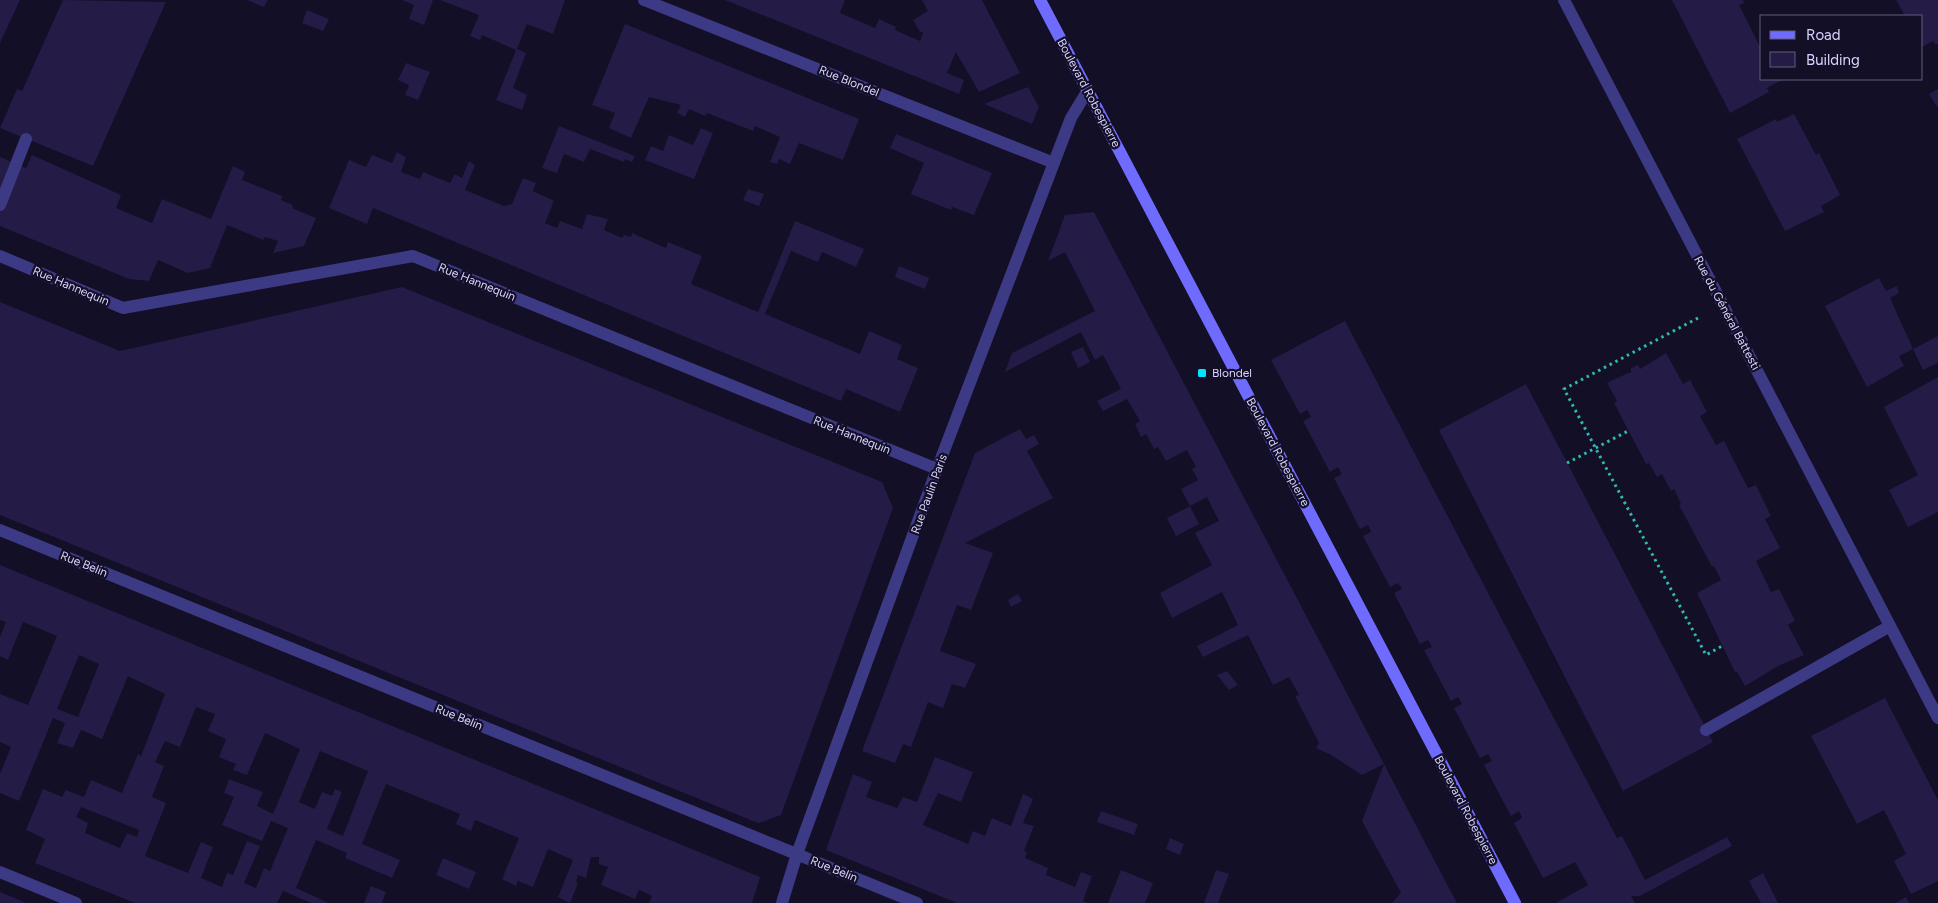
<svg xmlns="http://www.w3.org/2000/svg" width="1938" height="903" font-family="Figtree,sans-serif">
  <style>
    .building { fill: #241b47; fill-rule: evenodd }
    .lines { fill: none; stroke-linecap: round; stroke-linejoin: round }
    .path { stroke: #2fb8b0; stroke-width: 3; stroke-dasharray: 2.5 4; stroke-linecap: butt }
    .lane { stroke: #3d3a85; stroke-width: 12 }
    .street { stroke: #3d3a85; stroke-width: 12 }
    .secondary { stroke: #6f6bff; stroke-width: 12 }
    .poi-dot { fill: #00e5ff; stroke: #130f26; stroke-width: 2 }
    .labels { text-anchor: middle; stroke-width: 4.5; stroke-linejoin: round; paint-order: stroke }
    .street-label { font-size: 12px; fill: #d9d4ff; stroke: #130f26 }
    .poi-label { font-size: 12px; fill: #d9d4ff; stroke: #130f26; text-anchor: start }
  </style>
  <rect width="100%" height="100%" fill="#130f26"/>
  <!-- building -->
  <path class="building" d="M0 0H20L0 43Z
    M63 0 166 2 93 166 0 128 17 89 22 91Z
    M247 0H268L264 7Z
    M402 0H433L424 25 409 19 414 5Z
    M440 0H565L553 34 527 24 524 31 517 49 526 53 513 88 527 95 522 110 496 100 516 50 482 35 480 40 470 36 479 15Z
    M725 0H845L840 13 875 28 879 19 896 27 895 30 920 41 923 32H920L913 20 928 11 922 0H982L1020 73 979 92 956 52 947 73 964 80 959 94Z
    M1672 0H1743L1744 3 1739 5 1759 45 1762 44V79H1784L1767 88 1769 92 1730 113Z
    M1896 0H1938V44L1936 45 1933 41 1922 47V16H1905Z
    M307 10 329 19 323 31 302 23Z
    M625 24 859 119 843 160 799 143 790 164 779 159 777 164 770 162 780 137 755 126 753 131 707 113 705 116 689 109 685 117 677 113 681 105 649 97 631 138 609 128 615 113 592 105Z
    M406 63 430 72 418 100 405 95 409 85 398 80Z
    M1028 87 1039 107 1032 124 984 104Z
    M1938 89V106L1937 107 1929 94Z
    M1794 114 1816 155 1819 153 1840 195 1821 206 1824 212 1785 231 1737 139 1776 119 1777 122Z
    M559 126 635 156 632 162 625 159 624 162 590 149 584 162 564 154 557 173 542 168Z
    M701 128 713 133 694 179 645 160 651 146 663 151 669 135 693 145Z
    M896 134 992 173 974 215 952 207 951 210 911 194 924 163 890 148Z
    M397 152 406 157 401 172 420 179 423 172 450 183 455 174 462 178 469 161 475 165 465 190 504 206 512 204 523 178 536 183 533 191 554 201 545 223 557 228 560 221 582 229 587 214 608 219 604 230 622 238 624 235 631 237 632 233 666 248 668 242 702 256 691 284 758 312 795 221 864 249 856 267 822 252 818 262 791 251 765 314 860 354 869 331 902 345 897 359 918 368 900 412 846 389 841 401 373 208 367 224 329 208 349 160 366 167 372 155 392 163Z
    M32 155 121 195 116 208 152 223 162 199 211 219 233 166 245 172 242 180 282 196 281 200 293 205 292 208 316 218 304 246 273 253 278 241 265 237 263 240 227 225 210 268 188 273 158 260 149 281 129 279 0 226V157L26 168Z
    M748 189 764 194 759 206 743 200Z
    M1094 212 1384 764 1362 775 1331 755 1316 748 1319 743 1295 696 1299 695 1289 677 1273 685 1248 635 1203 657 1197 646 1238 625 1222 592 1172 618 1160 593 1212 565 1195 533 1219 521 1207 497 1190 506 1181 489 1198 480 1192 469 1196 467 1187 450 1166 461 1158 447 1154 449 1146 434 1141 437 1135 424 1140 421 1127 399 1103 411 1097 401 1121 389 1103 355 1095 360 1081 332 1005 372 1012 353 1095 311 1065 252 1048 261 1065 215Z
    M899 266 929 278 925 289 895 277Z
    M1879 278 1886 291 1897 286 1899 293 1890 298 1913 349 1899 356 1904 366 1867 387 1825 306Z
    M402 287 882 482 893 508 781 815 759 823 753 821 0 515V302L120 351Z
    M1345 321 1617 838 1622 836 1645 880 1727 837 1732 846 1640 896H1631L1635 903H1556L1588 885 1575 862 1543 878 1514 823 1522 818 1519 811 1511 816 1484 765 1492 761 1488 754 1480 758 1454 708 1462 704 1458 697 1451 701 1424 650 1432 647 1428 640 1420 644 1394 593 1402 589 1398 583 1390 587 1363 536 1371 532 1368 525 1360 529 1334 478 1342 474 1338 467 1330 472 1303 421 1311 417 1307 410 1300 414 1271 360Z
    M1938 336V363L1923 370 1913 349Z
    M1083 347 1090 362 1078 368 1071 352Z
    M1666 353 1683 384 1690 380 1707 412 1700 416 1716 445 1724 441 1748 488 1756 485 1771 516 1765 519 1780 548 1756 561 1771 592 1779 589 1795 621 1788 625 1804 655 1778 666 1745 686 1737 672H1735L1697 593 1721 580 1714 566 1712 567 1679 505 1681 504 1674 489 1671 491 1662 474 1657 477 1649 463 1646 464 1614 403 1617 401 1607 383 1628 373H1631V368L1638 365 1640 369Z
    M1938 377V512L1908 527 1889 490 1918 475 1884 407Z
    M1526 384 1713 742 1623 791 1439 430Z
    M1020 429 1026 439 1034 435 1039 444 1027 451 1053 498 965 543 993 553 971 610 957 605 940 651 976 664 965 688 952 684 943 708 928 702 911 747 903 744 895 763 862 751 975 453Z
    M1190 506 1199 524 1176 536 1167 518Z
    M0 565 760 877 752 903H649L652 896 639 890 635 899 601 885 608 867 599 864V857H591L586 878 578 875 576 882 578 883 570 903 558 897 573 860 548 849 533 887 518 881 516 886 502 879 519 838 475 820 471 831 456 824 460 814 386 784 362 844 400 860 392 878 345 858 347 853 316 840 296 888 329 903H311L283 891 277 903H135L35 863 45 839 26 830 43 789 62 797 66 790 84 797 91 780 122 793 138 754 141 756 165 694 128 676 102 739 81 730 73 748 57 743 65 723 53 718 19 801 0 793V774L11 747 0 742V694L28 705 57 636 23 622 8 660 0 656V637L6 622 0 620ZM79 655 99 664 78 717 57 709ZM196 707 215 714 208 731 226 739 219 757 236 764 233 770 247 775 265 733 300 749 273 814 257 806 263 792 229 779 224 793 234 797 222 825 262 841 271 821 288 828 270 871 264 868 256 888 244 883 260 846 247 841 233 875 227 873 222 887 201 878 213 847 201 842 188 873 145 856 166 803 152 797 164 766 155 762 165 741 180 747ZM320 751 368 771 343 836 327 829 342 792 335 789 332 796 322 792 315 809 299 802ZM81 807 139 830 137 837 127 833 120 848 85 833 88 823 76 817Z
    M1018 594 1022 601 1011 607 1008 600Z
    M1227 671 1238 685 1229 690 1217 675Z
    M1885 698 1938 800V881L1911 894 1894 861 1906 854 1884 810 1857 824 1811 736Z
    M935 757 973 772 961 802 938 793 923 825 968 844 973 831 985 836 992 818 1011 826 1023 794 1033 799 1023 823 1034 826 1024 851 1027 852 1025 858 1048 868 1046 875 1075 887 1081 872 1092 876 1083 901 1088 903H957L826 850 853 774 872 782 866 797 897 808 903 797 917 802Z
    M1384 764 1431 854 1457 903H1392L1401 893 1362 821Z
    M1101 811 1138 824 1134 835 1097 822Z
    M1170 838 1184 844 1180 855 1166 849Z
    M443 858 476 872 469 889 436 875Z
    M1121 870 1153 883 1145 903H1108Z
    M1216 870 1229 874 1218 903H1204Z
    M1763 873 1778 903H1761L1749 881Z
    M371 886 386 892 382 903H364Z
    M0 892 26 903H0Z
    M1906 897 1909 903H1895Z"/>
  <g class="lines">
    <!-- path -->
    <path class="path" d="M1698 318 1564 389 1706 655 1722 646
      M1567 463 1628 431"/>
    <!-- lane -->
    <path class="lane" d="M0 205 26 139
      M1706 730 1890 626"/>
    <!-- street -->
    <path class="street" d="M644 0 1054 163
      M1564 0 1938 718
      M0 256 123 308 413 256 937 469
      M0 530 917 903
      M0 872 76 903
      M782 903 797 854 937 469 1071 118 1088 90"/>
    <!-- secondary -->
    <path class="secondary" d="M1040 0 1515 903"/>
  </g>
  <!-- markers -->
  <rect class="poi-dot" x="1197" y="368" width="10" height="10" rx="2.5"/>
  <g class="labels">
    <!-- street labels -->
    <g class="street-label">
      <text transform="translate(849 81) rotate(22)" y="4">Rue Blondel</text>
      <text transform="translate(1089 93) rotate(62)" y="4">Boulevard Robespierre</text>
      <text transform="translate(477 282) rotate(22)" y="4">Rue Hannequin</text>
      <text transform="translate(71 286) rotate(23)" y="4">Rue Hannequin</text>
      <text transform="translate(1727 313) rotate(62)" y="4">Rue du Général Battesti</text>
      <text transform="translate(852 435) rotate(22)" y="4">Rue Hannequin</text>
      <text transform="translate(1278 452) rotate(62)" y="4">Boulevard Robespierre</text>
      <text transform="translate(929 494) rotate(-70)" y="4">Rue Paulin Paris</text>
      <text transform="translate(84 564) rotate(22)" y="4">Rue Belin</text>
      <text transform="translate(459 717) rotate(22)" y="4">Rue Belin</text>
      <text transform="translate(1466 810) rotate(62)" y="4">Boulevard Robespierre</text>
      <text transform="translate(834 869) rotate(22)" y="4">Rue Belin</text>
    </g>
    <!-- poi labels -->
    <g class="poi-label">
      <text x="1212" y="377">Blondel</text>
    </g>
  </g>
  <!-- legend -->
  <rect x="1760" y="15" width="162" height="65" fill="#130f26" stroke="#625e7d"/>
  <rect x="1770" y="31" width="25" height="8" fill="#6f6bff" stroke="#625e7d"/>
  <text x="1806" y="40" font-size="15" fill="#d9d4ff">Road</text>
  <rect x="1770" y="52" width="25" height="15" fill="#241b47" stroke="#625e7d"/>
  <text x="1806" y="65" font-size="15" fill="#d9d4ff">Building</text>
</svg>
